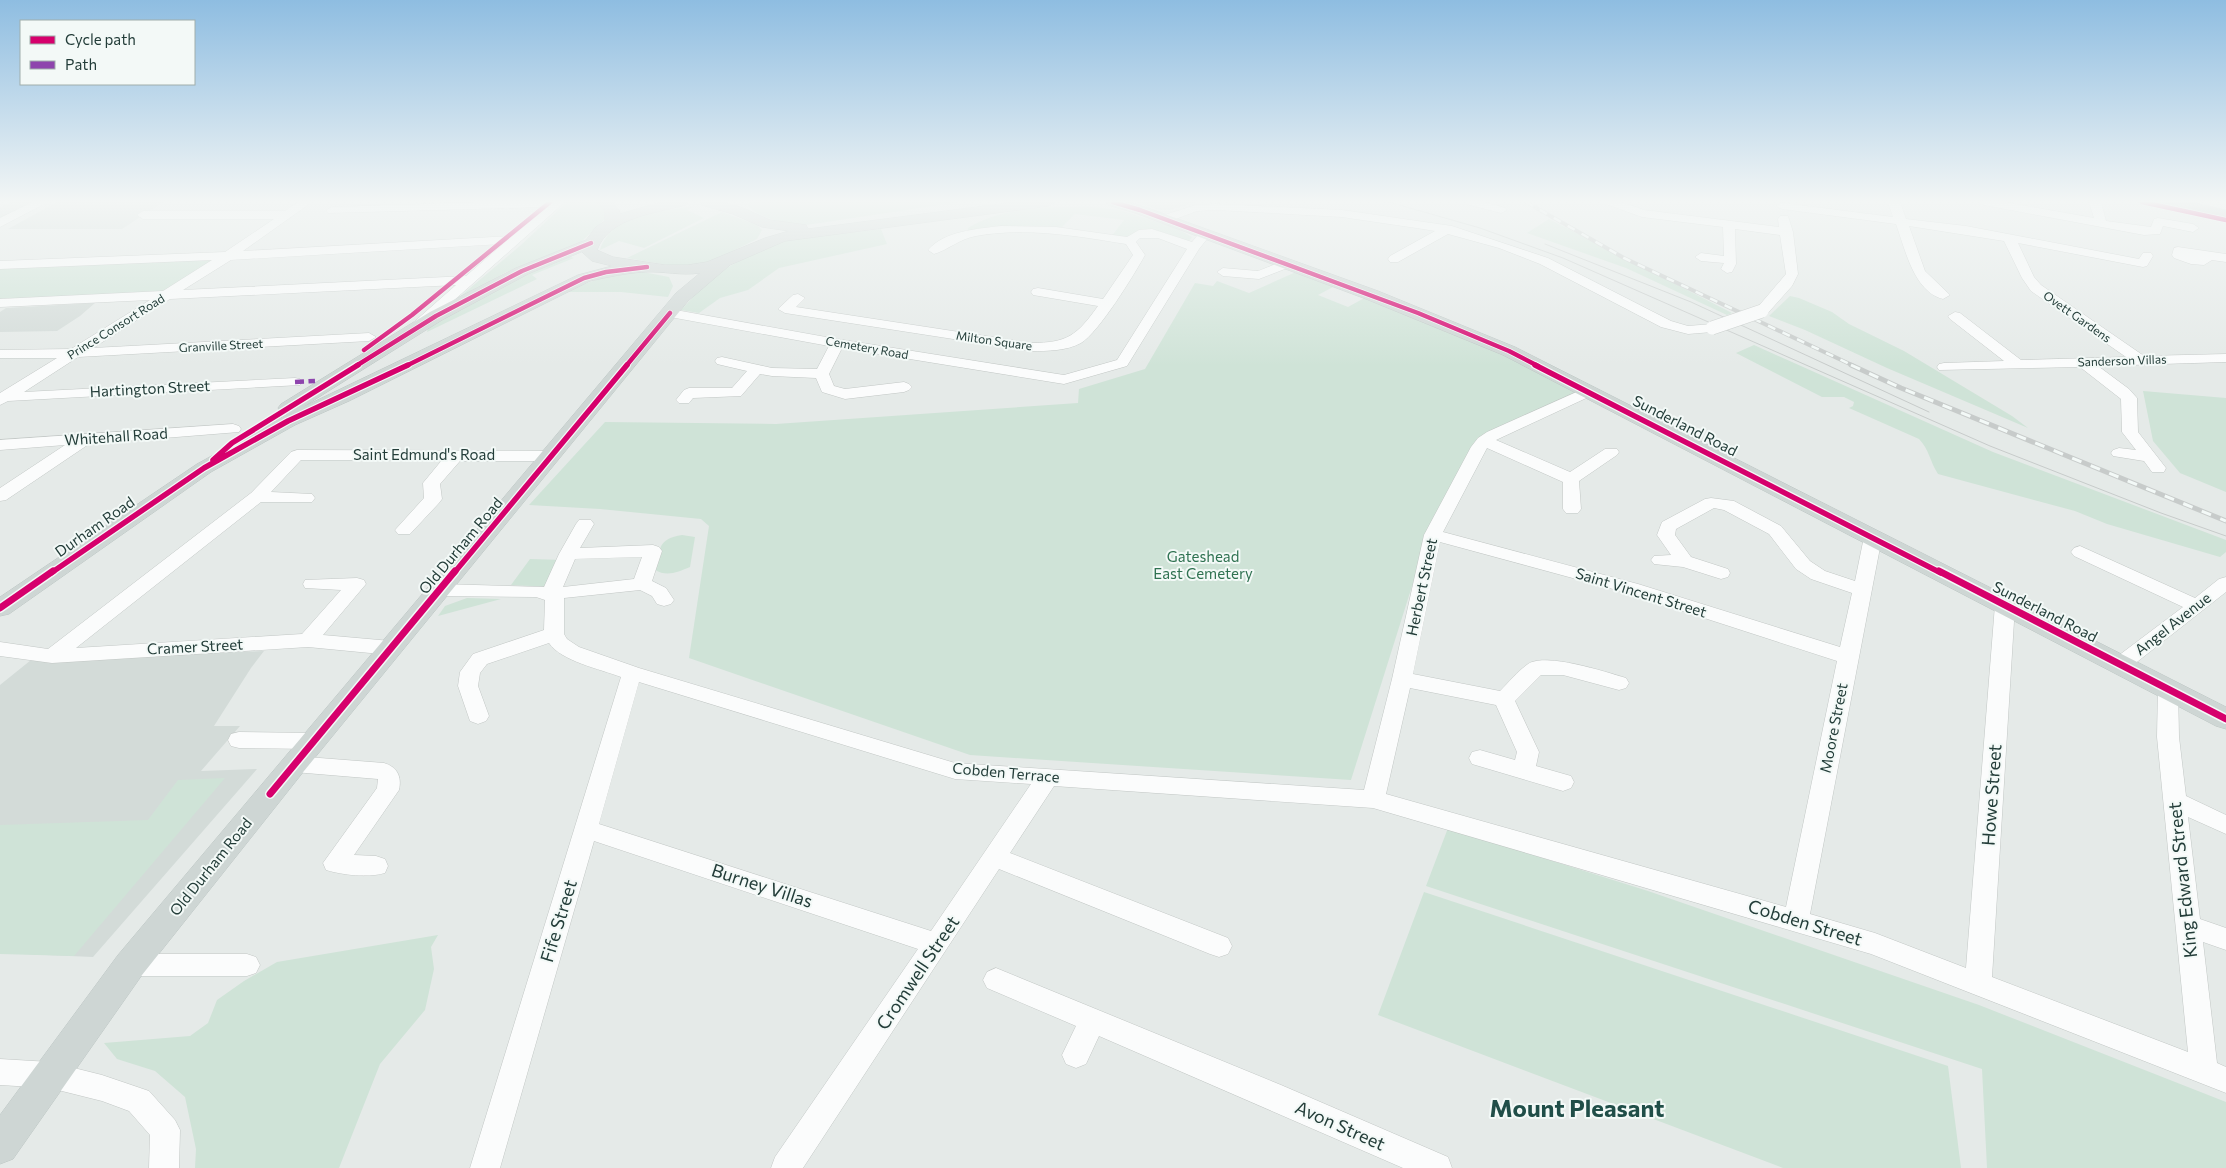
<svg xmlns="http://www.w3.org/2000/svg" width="2226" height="1168" font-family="Commissioner,sans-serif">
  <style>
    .built { fill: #d3dbd8 }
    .green { fill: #cfe3d7 }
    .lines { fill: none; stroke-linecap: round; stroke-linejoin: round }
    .minor-casing { stroke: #c2c7c5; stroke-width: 1 }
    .major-casing { stroke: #bdc6c4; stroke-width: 1 }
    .highway-casing { stroke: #bdc6c4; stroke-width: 1 }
    .minor { fill: #fbfcfc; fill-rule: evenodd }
    .major { fill: #ced6d4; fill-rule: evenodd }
    .highway { fill: #bac3c2; fill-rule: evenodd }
    .tram { stroke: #c7cbca; stroke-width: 1 }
    .rail-far1-casing { stroke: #c7cbca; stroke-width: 4 }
    .rail-casing { stroke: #c7cbca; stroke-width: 5 }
    .rail-far1 { stroke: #f3f9f7; stroke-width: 2.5; stroke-dasharray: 8; stroke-linecap: butt }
    .rail { stroke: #f3f9f7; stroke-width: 3; stroke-dasharray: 10; stroke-linecap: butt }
    .minor-bridge-casing { stroke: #c2c7c5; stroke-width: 14; stroke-linecap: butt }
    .minor-bridge { stroke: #fbfcfc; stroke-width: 13 }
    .quiet { stroke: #8e44ad; stroke-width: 4.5; stroke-dasharray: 9 4.5; stroke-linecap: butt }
    .cycleway-far2-casing { stroke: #f3f9f7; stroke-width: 6 }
    .cycleway-far1-casing { stroke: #f3f9f7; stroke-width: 8 }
    .cycleway-casing { stroke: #f3f9f7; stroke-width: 10 }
    .cycleway-far2 { stroke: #d6006c; stroke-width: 4.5 }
    .cycleway-far1 { stroke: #d6006c; stroke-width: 5.5 }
    .cycleway { stroke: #d6006c; stroke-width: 7 }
    .labels { text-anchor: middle; stroke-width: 4; stroke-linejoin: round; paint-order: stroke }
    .far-street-label { font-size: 12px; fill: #233d39; stroke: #f3f9f7 }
    .street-label { font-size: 15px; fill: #233d39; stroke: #f3f9f7 }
    .park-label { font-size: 15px; fill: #2f7251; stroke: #f3f9f7 }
    .near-street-label { font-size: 18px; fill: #233d39; stroke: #f3f9f7 }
    .near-district-label { font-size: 24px; font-weight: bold; fill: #204e48; stroke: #f3f9f7 }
  </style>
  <rect width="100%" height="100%" fill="#e5eae8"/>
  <!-- built -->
  <path class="built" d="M10 202H35L0 219V207Z
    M57 202H163L122 229H8Z
    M1138 202H1198L1170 210H1159Z
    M95 303 80 316 57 331 0 332V312L6 308Z
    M264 651 251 668 214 726H240L201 771 257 769 93 957 0 953V685L31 660Z"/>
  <!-- green -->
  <path class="green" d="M567 202H597L604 210 605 219 577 246 506 272 450 305 521 245Z
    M749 202H961L806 225C791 225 756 218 748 205Z
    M695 206 687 210 704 218 644 248 619 241 600 250C612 212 662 212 695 206Z
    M1084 206 1120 210 1176 228 1192 237 1189 241 1162 232 1128 240 1111 237 1124 220 1075 214 1058 231 968 232V228C1001 207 1046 208 1084 206Z
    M722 212 757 225 762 230 757 239 713 261 679 267 627 258Z
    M1549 219 1732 313 1727 315 1626 268 1527 233Z
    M881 229 887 244 779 268 748 290 720 298 699 313 681 310 714 275 757 251 785 240Z
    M567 256 574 258 532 275 537 279 427 332 429 325 512 279Z
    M212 260 163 292 0 299V268Z
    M643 272 669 277 673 286 668 297 621 292H565C596 279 609 274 643 272Z
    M1296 272 1333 287 1318 295 1348 307 1368 296 1586 391 1489 434 1429 532 1351 780 970 755 689 658 709 526 701 519 600 509 529 505 605 422 776 424 1078 403 1079 389 1145 369 1195 283 1213 286 1217 281 1249 293Z
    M1790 296 1799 298 1832 312 1849 324 1904 351 2012 416 2028 428 1887 368 1805 330 1769 316Z
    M1754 345 1993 452 2226 540V552L2220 557 2107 524 2075 511 1938 474C1930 462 1929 449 1919 439L1849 408 1853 406 1854 402 1844 397H1822L1736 353Z
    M2143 391 2226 398V492L2180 473 2153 441Z
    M682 535 695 537 690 567C678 572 667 577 655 570 660 548 658 539 682 535Z
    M530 559 565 560 549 587 511 585Z
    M467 598 501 599 438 616 445 606Z
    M225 778 74 956 0 954V825L148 820 178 780Z
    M1448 828 1648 891 1979 1005 2226 1102V1168H1987L1982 1069 1426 886Z
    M1424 892 1948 1066 1961 1168H1783L1378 1015Z
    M438 935 431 947 434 969 425 1010 380 1064 339 1168H195L196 1149 185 1097 155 1071 117 1059 104 1043 190 1036 208 1023 217 1000 244 981 277 962Z"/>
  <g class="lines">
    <!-- minor casing -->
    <g class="minor-casing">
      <path id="minor" d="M33 202H48L0 227V218Z
        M298 202H312L243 251 512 236 546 207 328 213 326 211 328 209 332 207 486 202H565L426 325H416L414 322 456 285 170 299 93 348 369 333 376 337 369 341 78 357 24 392 295 378 300 379 302 382 300 385 8 401 0 405V393L57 358H0V350L71 349 150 300 0 307V299L163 291 212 260 0 269V261L225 252 274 219H143L137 215 143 211H285ZM503 244 466 276 183 290 231 260Z
        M1464 202H1484L1505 208 1507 210 1501 213 1466 204Z
        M1604 202H1621L1644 210 1779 227 1778 219 1780 216H1788L1793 232 1798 274 1792 286 1767 314H1757L1755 311 1757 308 1786 274 1780 235 1735 229 1736 264 1732 272 1727 273 1721 269 1724 263 1701 261 1695 257 1701 253 1724 256 1723 227 1642 217 1606 204Z
        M1888 202H1900L1906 219 1966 226 2139 259 2143 253H2151L2153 256 2147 266 2143 267 2018 243 2034 277 2041 285 2144 356 2226 354V362L2098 366 2129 389 2137 398 2138 432 2166 468 2164 472H2152L2144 461 2113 456 2111 453 2113 450 2119 448 2136 450 2122 432 2121 399 2080 367 1939 370 1937 367 1939 364 1944 363 2004 361 1950 319 1948 316 1955 312 1960 313 2021 360 2126 357 2031 291 2022 278 2004 241 1909 226 1925 271 1950 295 1943 299C1914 292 1905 249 1896 224L1782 209 1776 206 1782 203 1893 217Z
        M1978 202H2004L2094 218 2089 202H2101L2106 221 2151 227 2154 219 2158 218 2193 224 2199 228 2193 232 2163 226 2160 234 2144 235 1984 205Z
        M1216 204 1342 210 1452 226 1548 258 1671 321 1688 326 1712 324 1719 328 1712 332 1688 334 1661 327 1540 264 1499 248 1448 234 1398 262H1390L1388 259 1390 256 1435 231 1423 229 1342 217 1216 210 1197 211 1165 223 1159 219 1161 216 1196 205Z
        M1001 226 1056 227 1127 237 1139 230 1152 229 1192 242 1201 231H1209L1211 234 1199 249 1127 366 1064 384 842 348 829 374 834 386 845 389 904 382 909 384 912 387 909 390 904 392 845 399 822 392 816 378 772 376 760 374 741 396 693 398 689 403H679L676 400 684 390 689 388H732L747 371 717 364 715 361 717 358 722 357 772 368 817 369 829 346 670 317 665 316 663 313 665 310 670 309 837 339 1064 375 1117 360 1187 249 1158 238H1140L1136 242 1145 255C1134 275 1099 332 1081 343 1066 351 1048 351 1031 351L785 313 778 309 793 295 798 294 805 298 796 307 1031 343C1068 343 1077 335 1098 306L1033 295 1031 292 1033 289 1038 288 1103 299 1133 255 1126 244C1077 236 1025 227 976 236 959 239 948 250 934 254L928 250C944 231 977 229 1001 226Z
        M2178 247 2226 254V262L2212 260 2204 265 2191 264 2174 258 2172 255 2174 248Z
        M1286 260 1290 261 1292 264 1290 267 1259 279 1223 276 1217 272 1223 268 1258 271Z
        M1590 386 1595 388 1598 391 1595 394 1496 440 1570 472 1605 449H1617L1619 452 1617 455 1579 481 1581 509 1578 513H1566L1563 509V482L1487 448 1443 532 1638 584 1840 647 1852 593 1811 579 1796 569 1769 534 1724 510 1714 508 1676 529 1675 535 1691 557 1728 569 1730 573 1728 577 1721 579 1683 567 1654 564 1651 560 1654 556 1671 555 1657 535 1662 522 1705 499 1711 498 1734 501 1781 526 1810 561 1825 571 1855 581 1864 537 1867 533 1873 532 1879 533 1882 537 1810 914 1875 933 1966 968 1995 605 1998 601 2005 599 2012 601 2015 605 1992 977 2188 1052 2157 737 2158 688 2161 683 2168 681 2175 683 2178 688 2179 737 2186 796 2226 815V834L2188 817 2200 919 2226 928V950L2203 942 2217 1063 2226 1067V1093L1871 954 1373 808 1054 786 1010 853 1228 938 1232 946 1228 954 1219 957 1210 954 999 869 803 1168H771L775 1157 918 949 594 841 500 1168H470L621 677C600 669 561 661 549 643L487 664 480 673 478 686 489 716 486 721 478 724 470 721 458 686 460 672 473 654 544 630 545 600 536 597 440 596 433 594 431 590 433 586 440 584 544 587 559 554 576 524 579 520H591L594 524 580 548 653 545 659 547 662 551 652 581 666 588 674 600 671 604 664 606 657 604 652 596 640 590 564 598V634L567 639 579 647 639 668 955 763 1364 790 1392 679 1424 535 1471 447 1478 438 1487 432ZM1440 542 1624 592 1837 661 1786 907 1386 794 1410 688 1496 705 1517 752 1515 760 1480 750 1472 752 1469 758 1472 764 1563 791 1571 788 1574 782 1571 776 1536 766 1539 752 1515 701 1541 675H1563L1619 690 1626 688 1629 683 1626 678C1606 672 1545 652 1528 664 1518 671 1509 682 1500 691L1413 674ZM642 557 634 579 563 587 575 559ZM639 682 955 779 1031 784 931 931 599 824Z
        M233 424 239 426 241 429 239 432 89 444 6 500 0 501V488L65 445 0 450V440Z
        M297 450 551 451 557 453 559 456 557 459 551 461H460L440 484 442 499 439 503 410 534H398L395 530 424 498 423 483 442 460H301L271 492 312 494 315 498 312 502H261L76 648 302 634 341 590 305 588 303 584 305 580 357 578 364 580 366 584 323 635 391 641 398 643 401 648 398 653 391 655 308 647 52 663 0 656V642L48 649 251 493 291 452Z
        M2080 546 2195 598 2219 579 2226 577V592L2128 669 2121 671 2114 669 2111 664 2114 659 2183 607 2074 556 2071 552 2074 548Z
        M239 732 315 733 323 735 326 741 323 747 315 749 239 748 231 746 228 740 231 734Z
        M294 756 384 763C397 767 402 776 399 790L354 855 376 856 385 859 388 866 385 873C368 878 343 875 326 870L323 863 377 788 378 779 294 772 286 770 283 764 286 758Z
        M130 954H247L256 957 260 965 256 973 247 976H130L121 973 117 965 121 957Z
        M996 968 1281 1085 1448 1157 1452 1168H1403L1099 1036 1086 1064 1076 1068 1066 1064 1062 1055 1076 1026 987 988 983 980 987 972Z
        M0 1059 50 1062 102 1075 149 1091 175 1120 180 1130 179 1168H149L150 1135 129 1111 102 1101 50 1088 0 1085Z"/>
    </g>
    <!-- major casing -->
    <g class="major-casing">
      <path id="major" d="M597 202H612L619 210 620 214 661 202H688L686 205C656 213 609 217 597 250L613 257 665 265H688L707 262 765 238 789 231 762 227 733 214 702 205 700 202H723L743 208 770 220 806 225 808 229 1015 202H1056L1049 206 785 241 730 265 688 301 304 771 142 975 13 1159 0 1164V1115L118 955 676 293 700 273C681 276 664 271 645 272 626 273 608 277 590 281L349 401 295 425 211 472 9 614 0 616V597L197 464 288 414 281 412 278 408 281 404 430 312 516 268 586 240 596 227 605 221V211ZM582 252 592 261 612 266 578 275 303 407 442 320 528 274Z
        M1106 202H1129L1145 207 1378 291 1515 347 2226 707V729L2216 726 1503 355 1366 299 1135 213 1108 205Z"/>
    </g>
    <!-- highway casing -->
    <g class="highway-casing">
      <path id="highway" d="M2161 202H2192L2226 210V220L2163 206Z"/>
    </g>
    <!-- minor -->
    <use href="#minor" class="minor"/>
    <!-- major -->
    <use href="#major" class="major"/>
    <!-- highway -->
    <use href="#highway" class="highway"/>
    <!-- tram -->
    <path class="tram" d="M1389 202 1480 228 1563 258 1990 446 2161 513 2226 536
      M1545 244 1691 302 1929 412"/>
    <!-- rail-far1 casing -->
    <g class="rail-far1-casing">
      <path id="rail-far1" d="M1526 202 1624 258 1854 366"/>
    </g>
    <!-- rail casing -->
    <g class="rail-casing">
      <path id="rail" d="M1851 365 1901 388 2226 521"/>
    </g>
    <!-- rail-far1 -->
    <use href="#rail-far1" class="rail-far1"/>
    <!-- rail -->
    <use href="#rail" class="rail"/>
    <!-- minor-bridge casing -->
    <g class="minor-bridge-casing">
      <path id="minor-bridge" d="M1712 328 1762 311"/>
    </g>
    <!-- minor-bridge -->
    <use href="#minor-bridge" class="minor-bridge"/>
    <!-- quiet -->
    <path class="quiet" d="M295 382 315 381"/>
    <!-- cycleway-far2 casing -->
    <g class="cycleway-far2-casing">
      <path id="cycleway-far2" d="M1113 202 1140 210 1418 313 1509 351 1538 366
        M2142 202 2226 220
        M364 350 412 315 550 202
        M356 366 436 316 522 271 591 243
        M406 366 584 278 606 272 647 267
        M626 366 670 313"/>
    </g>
    <!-- cycleway-far1 casing -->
    <g class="cycleway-far1-casing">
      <path id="cycleway-far1" d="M1535 365 1941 573
        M213 460 232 443 358 365
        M51 573 204 468 288 421 408 365
        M454 573 627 365"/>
    </g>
    <!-- cycleway casing -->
    <g class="cycleway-casing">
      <path id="cycleway" d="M1939 571 2226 719
        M0 608 53 571
        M270 794 455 571"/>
    </g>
    <!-- cycleway-far2 -->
    <use href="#cycleway-far2" class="cycleway-far2"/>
    <!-- cycleway-far1 -->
    <use href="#cycleway-far1" class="cycleway-far1"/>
    <!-- cycleway -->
    <use href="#cycleway" class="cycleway"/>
  </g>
  <!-- sky -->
  <linearGradient id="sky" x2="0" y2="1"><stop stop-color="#8ebde1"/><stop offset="0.55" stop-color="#f3f6f5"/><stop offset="1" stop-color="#f3f6f5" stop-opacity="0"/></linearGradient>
  <rect width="2226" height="366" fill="url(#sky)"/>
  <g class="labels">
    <!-- far-street labels -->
    <g class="far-street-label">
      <text transform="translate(2077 317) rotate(35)" y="4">Ovett Gardens</text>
      <text transform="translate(116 327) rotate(-32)" y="4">Prince Consort Road</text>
      <text transform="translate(994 341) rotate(8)" y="4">Milton Square</text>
      <text transform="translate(221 346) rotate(-3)" y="4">Granville Street</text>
      <text transform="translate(867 348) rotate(10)" y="4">Cemetery Road</text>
      <text transform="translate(2122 361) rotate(-2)" y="4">Sanderson Villas</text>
    </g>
    <!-- street labels -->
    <g class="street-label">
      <text transform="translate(150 389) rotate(-3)" y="5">Hartington Street</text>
      <text transform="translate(1685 426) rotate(27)" y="5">Sunderland Road</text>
      <text transform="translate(116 437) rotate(-4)" y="5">Whitehall Road</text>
      <text x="424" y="460">Saint Edmund's Road</text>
      <text transform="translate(95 527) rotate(-35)" y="5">Durham Road</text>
      <text transform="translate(461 546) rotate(-50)" y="5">Old Durham Road</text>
      <text transform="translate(1422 587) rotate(-78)" y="5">Herbert Street</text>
      <text transform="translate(1641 593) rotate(17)" y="5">Saint Vincent Street</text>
      <text transform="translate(2045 612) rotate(27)" y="5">Sunderland Road</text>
      <text transform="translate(2173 624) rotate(-38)" y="5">Angel Avenue</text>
      <text transform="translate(195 647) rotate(-3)" y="5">Cramer Street</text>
      <text transform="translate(1834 728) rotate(-79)" y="5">Moore Street</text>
      <text transform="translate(1006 773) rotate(5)" y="5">Cobden Terrace</text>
      <text transform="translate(211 867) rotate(-51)" y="5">Old Durham Road</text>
    </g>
    <!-- park labels -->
    <g class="park-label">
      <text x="1203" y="562">Gateshead<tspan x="1203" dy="17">East Cemetery</tspan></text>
    </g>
    <!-- near-street labels -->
    <g class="near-street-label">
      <text transform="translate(1992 795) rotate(-86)" y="6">Howe Street</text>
      <text transform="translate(2183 880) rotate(-96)" y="6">King Edward Street</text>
      <text transform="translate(762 886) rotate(18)" y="6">Burney Villas</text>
      <text transform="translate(559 921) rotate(-73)" y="6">Fife Street</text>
      <text transform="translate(1805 923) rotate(17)" y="6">Cobden Street</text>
      <text transform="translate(918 973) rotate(-56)" y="6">Cromwell Street</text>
      <text transform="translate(1340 1126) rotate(24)" y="6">Avon Street</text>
    </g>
    <!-- near-district labels -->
    <g class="near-district-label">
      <text x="1577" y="1117">Mount Pleasant</text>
    </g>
  </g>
  <!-- legend -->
  <rect x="20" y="20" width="175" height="65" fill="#f3f9f7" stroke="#a0aeab"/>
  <rect x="30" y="36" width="25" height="8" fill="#d6006c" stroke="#a0aeab"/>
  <text x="65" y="45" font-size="15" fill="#233d39">Cycle path</text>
  <rect x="30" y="61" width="25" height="8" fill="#8e44ad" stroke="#a0aeab"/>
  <text x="65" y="70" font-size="15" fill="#233d39">Path</text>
</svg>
